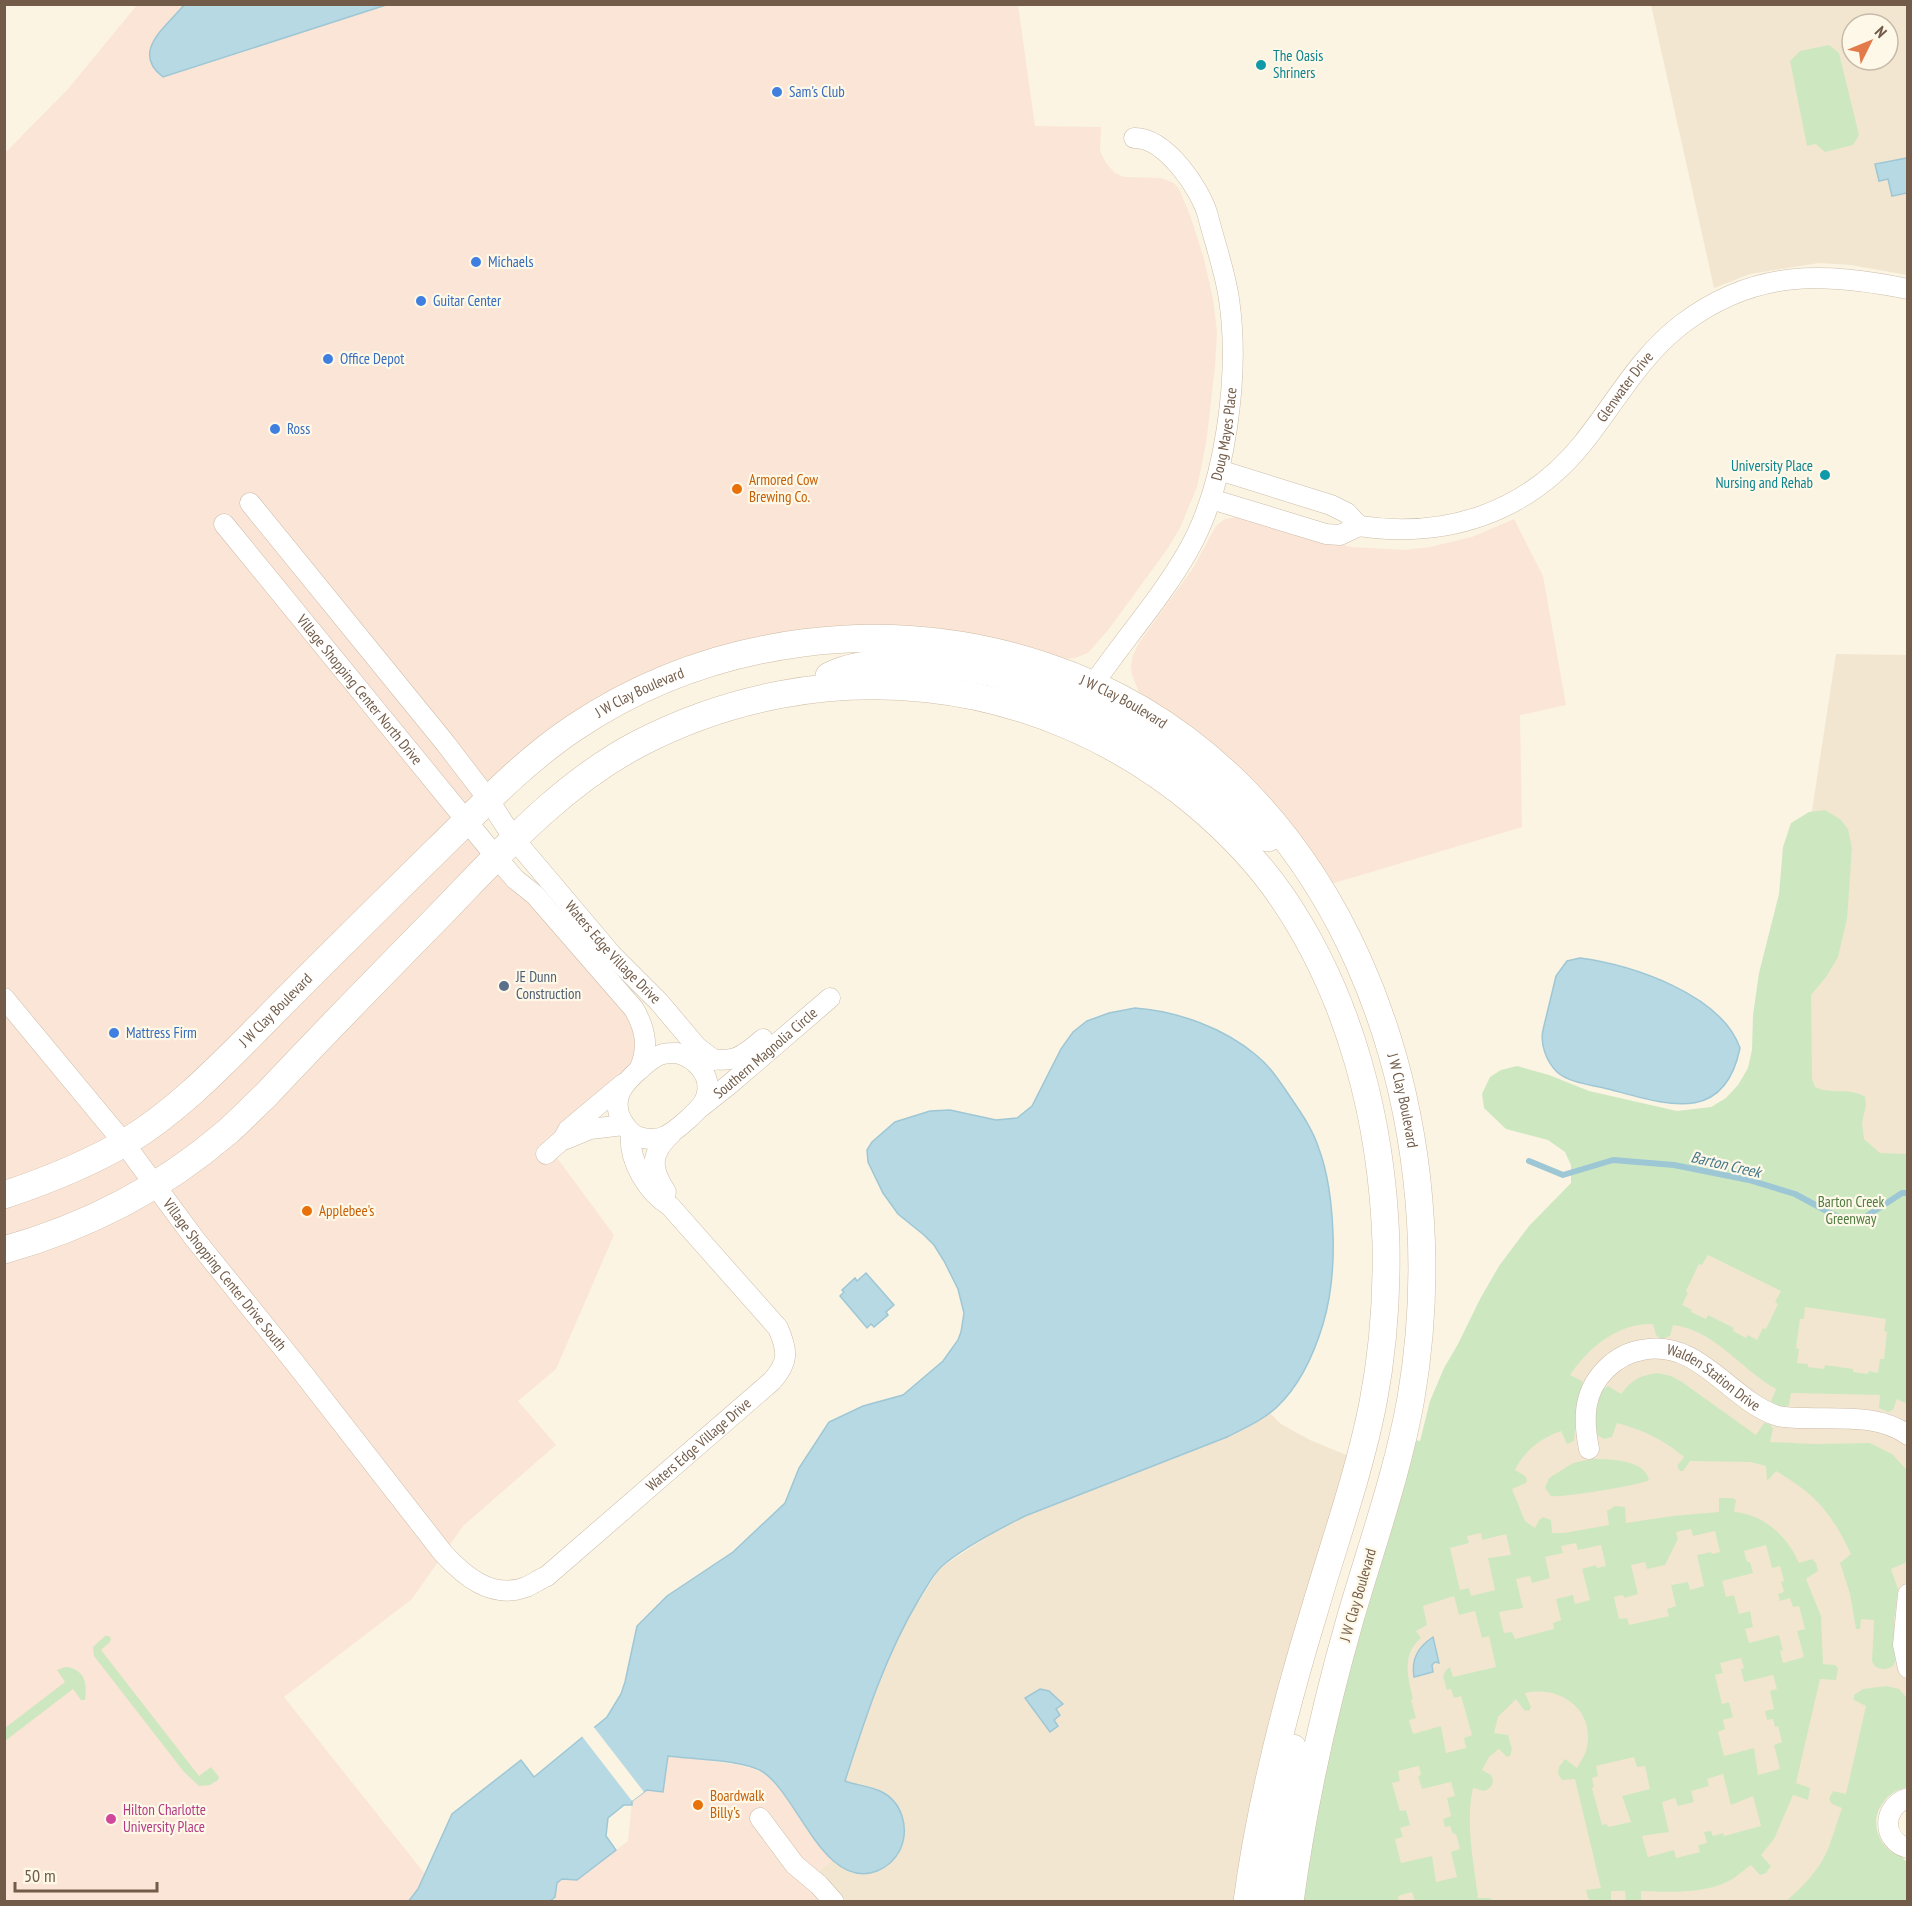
<svg xmlns="http://www.w3.org/2000/svg" width="1912" height="1906" viewBox="0 0 1912 1906" font-family="'PT Sans Narrow',sans-serif">
<style>
.residential{fill:#f3e6d0;fill-rule:evenodd}
.commercial{fill:#fbe5d6}
.green{fill:#cde8c1;fill-rule:evenodd}
.water{fill:#b7d9e4;stroke:#9ec7d5;stroke-width:1.5}
.pier{fill:#fbf4e2}
.lines{fill:none;stroke-linecap:round;stroke-linejoin:round}
.stream{stroke:#9ec7d5;stroke-width:6}
.street-casing{stroke:#ccbca9;stroke-width:21}
.secondary-casing{stroke:#cfbda7;stroke-width:28}
.street{stroke:#fff;stroke-width:20}
.secondary{stroke:#fff;stroke-width:27}
.culture-dot{fill:#0f9aa8;stroke:#fef8e8;stroke-width:2}
.shop-dot{fill:#3f7fe0;stroke:#fef8e8;stroke-width:2}
.food-dot{fill:#e8710a;stroke:#fef8e8;stroke-width:2}
.service-dot{fill:#5c6f8a;stroke:#fef8e8;stroke-width:2}
.hotel-dot{fill:#d1479c;stroke:#fef8e8;stroke-width:2}
.labels{text-anchor:middle;stroke-width:4.5;stroke-linejoin:round;paint-order:stroke}
.culture-label{font-size:15px;fill:#0d838f;stroke:#fef8e8;text-anchor:start}
.shop-label{font-size:15px;fill:#366cbe;stroke:#fef8e8;text-anchor:start}
.street-label{font-size:15px;fill:#725c49;stroke:#fef8e8}
.food-label{font-size:15px;fill:#c56008;stroke:#fef8e8;text-anchor:start}
.service-label{font-size:15px;fill:#4e5e75;stroke:#fef8e8;text-anchor:start}
.park-label{font-size:15px;fill:#507d44;stroke:#fef8e8}
.hotel-label{font-size:15px;fill:#b23c85;stroke:#fef8e8;text-anchor:start}
.water-label{font-size:16px;font-style:italic;fill:#47798b;stroke:#fef8e8}
</style>
<rect width="100%" height="100%" fill="#fbf4e2"/>
<!-- residential -->
<g class="residential">
<path d="M1651,5H1907V275L1851,265L1819,263L1750,274L1714,288ZM1852,24H1888V60H1852Z"/>
<path d="M1836,654L1907,655V1170L1763,1129Z"/>
<path d="M1671,1239L1907,1269V1787L1894,1792L1888,1796L1879,1810L1876,1819V1829L1882,1842L1891,1852L1902,1857L1907,1865L1906,1901L1301,1902L1330,1736L1560,1375Z"/>
<path d="M1270,1413L1281,1424L1310,1440L1349,1456L1237,1901H845L818,1872L832,1860L847,1870L859,1874L876,1871L886,1867L893,1860L903,1842L904,1827L901,1814L878,1790L845,1781L874,1695L896,1641L910,1615L940,1568L993,1533L1025,1516L1227,1437L1251,1425Z"/>
</g>
<!-- commercial -->
<g class="commercial">
<path d="M137,5H1018L1035,126L1101,127L1100,151L1106,163L1115,173L1124,177L1161,178L1174,183L1179,189L1190,215L1204,259L1213,299L1217,332L1215,367L1206,444L1197,487L1180,528L1168,548L1109,629L1088,653L1075,658L1065,659L994,641L698,658L454,820L531,903L633,1023L637,1047L631,1068L546,1143L614,1235L556,1369L518,1401L556,1445L463,1526L412,1599L284,1697L425,1874L418,1889L408,1901H5L4,154L68,89Z"/>
<path d="M1237,517L1351,547L1405,550L1430,547L1472,537L1514,519L1543,576L1566,705L1520,715L1522,827L1331,884L1297,833L1261,791L1220,753L1139,692L1132,675L1131,666L1133,655L1139,643L1193,568L1216,526L1225,519Z"/>
<path d="M668,1755L739,1765L757,1770L770,1778L783,1793L816,1842L832,1860L818,1872L845,1901L550,1902L555,1897L557,1883L562,1879L577,1880L628,1841L632,1801L647,1790Z"/>
</g>
<!-- green -->
<g class="green">
<path d="M1829,45L1839,53L1859,135L1853,145L1825,152L1816,144L1807,146L1790,61L1800,51Z"/>
<path d="M1825,810L1840,819L1848,829L1852,848L1847,919L1838,957L1826,977L1811,995L1812,1079L1815,1087C1831,1095 1850,1087 1865,1097L1866,1105L1862,1123L1864,1139L1880,1153L1907,1154V1404L1897,1399L1893,1410L1888,1412L1879,1408L1880,1395L1791,1393L1789,1405L1784,1407L1774,1404L1771,1401L1776,1389C1739,1368 1716,1331 1673,1325L1670,1336L1661,1339L1656,1335L1653,1324C1618,1323 1589,1347 1570,1375L1582,1381L1583,1385L1577,1405L1574,1441L1567,1444L1561,1431C1541,1438 1524,1451 1515,1470L1525,1476L1527,1480L1526,1483L1512,1489L1525,1521L1535,1528L1539,1520L1543,1517L1551,1520L1552,1533H1564L1609,1525L1607,1511L1615,1506L1625,1507L1626,1523L1672,1516L1719,1512V1498H1732L1736,1500L1734,1512C1764,1514 1788,1537 1799,1563L1812,1559L1816,1563L1818,1571L1806,1579L1821,1616L1823,1664L1835,1665L1838,1668L1836,1680L1820,1679L1796,1783L1810,1788L1808,1800L1793,1795L1774,1839L1761,1855L1771,1866L1766,1873L1760,1875L1751,1865C1743,1870 1736,1878 1727,1882C1701,1894 1669,1892 1641,1891V1902L1626,1901L1625,1891H1611V1901H1591L1588,1898L1586,1890L1601,1888L1575,1779L1562,1780L1558,1774L1559,1767L1565,1759L1577,1768C1580,1762 1584,1757 1586,1751C1597,1712 1562,1685 1525,1693L1531,1707L1529,1711L1524,1710L1516,1699L1498,1717L1494,1733L1508,1735L1512,1749L1510,1756L1507,1757L1499,1749L1489,1757L1482,1770L1491,1775C1495,1782 1492,1788 1484,1791L1473,1788C1465,1823 1474,1863 1478,1898H1490L1494,1901H1415L1412,1892L1398,1896L1399,1901L1301,1902L1330,1736L1415,1440L1420,1441L1430,1401L1444,1368L1458,1344L1480,1299L1499,1266L1529,1226L1571,1183V1165L1565,1152L1548,1140L1506,1129L1484,1108L1482,1094L1490,1077L1501,1070L1517,1066L1549,1075L1589,1091L1677,1111L1711,1107L1726,1098L1738,1085L1748,1068L1752,1050L1753,1015L1759,973L1779,894L1783,847L1791,823L1809,812ZM1708,1255L1781,1291L1775,1302L1778,1304L1766,1329L1763,1328L1757,1340L1748,1335L1746,1338L1733,1331L1734,1328L1708,1315L1706,1319L1691,1312L1692,1310L1682,1305L1688,1293L1686,1291L1699,1264L1702,1265ZM1805,1307L1886,1319L1884,1331L1887,1332L1884,1359H1880L1878,1373L1869,1371L1868,1374L1853,1372V1369L1825,1365L1824,1369L1808,1367V1364L1797,1363L1799,1349L1796,1348L1800,1319H1804ZM1691,1529L1693,1536L1715,1531L1720,1552L1712,1554L1711,1552L1697,1555L1704,1586L1690,1590L1688,1582L1671,1585L1676,1606L1667,1609L1669,1616L1629,1625L1627,1618L1619,1619L1614,1597L1623,1595L1624,1598L1638,1594L1631,1565L1645,1562L1647,1569L1665,1565L1678,1539L1676,1532ZM1481,1533L1482,1540L1506,1534L1511,1555L1488,1558L1495,1590L1471,1596L1469,1588L1460,1590L1450,1548L1469,1543L1467,1536ZM1576,1543L1578,1550L1601,1545L1606,1566L1597,1568L1596,1565L1582,1569L1590,1600L1575,1604L1573,1595L1556,1599L1561,1620L1553,1623L1554,1629L1515,1639L1512,1632L1504,1633L1499,1612L1523,1608L1516,1579L1530,1576L1532,1583L1550,1578L1545,1557L1563,1553L1561,1546ZM1766,1545L1772,1568L1780,1566L1784,1581L1781,1582L1784,1592L1778,1594L1780,1601L1790,1598L1793,1607L1799,1606L1805,1629L1797,1631L1804,1657L1783,1663L1780,1651L1783,1650L1779,1635L1749,1643L1745,1629L1753,1627L1750,1611L1739,1614L1734,1595L1726,1597L1722,1581L1753,1573L1750,1562H1747L1744,1551ZM1454,1596L1459,1615L1475,1611L1482,1638L1489,1636L1496,1667L1453,1677L1450,1667L1446,1670L1443,1676L1447,1690L1451,1689L1454,1698L1461,1696L1472,1735L1464,1738L1466,1748L1446,1753L1441,1726L1413,1734L1409,1720L1416,1718L1411,1700L1413,1699C1408,1677 1401,1655 1421,1638L1416,1631L1427,1625L1423,1606ZM1741,1658L1744,1668L1741,1669L1744,1682L1773,1675L1777,1689L1770,1691L1774,1709L1765,1711L1767,1720L1773,1719L1775,1727L1778,1726L1782,1742L1774,1745L1780,1769L1758,1775L1754,1748L1724,1756L1718,1732L1725,1729L1723,1720L1733,1717L1729,1702L1722,1704L1715,1675L1723,1673L1720,1663ZM1634,1757L1637,1767L1645,1766L1650,1789L1622,1796L1631,1822L1608,1827L1607,1824L1602,1825L1592,1788L1594,1787L1592,1778L1598,1776L1596,1766ZM1419,1766L1421,1775L1418,1776L1422,1789L1451,1782L1455,1796L1447,1798L1451,1816L1443,1819L1445,1827L1450,1826L1453,1834H1456L1460,1849L1451,1852L1457,1877L1436,1882L1432,1856L1401,1863L1395,1839L1403,1837L1400,1828L1410,1825L1406,1810L1400,1811L1392,1783L1400,1781L1398,1771ZM1723,1774L1731,1805L1753,1796L1761,1826L1724,1836L1723,1833L1713,1836L1711,1831L1704,1832L1707,1843L1698,1845L1700,1852L1676,1858L1674,1850L1648,1857L1642,1836L1669,1832L1662,1802L1675,1798L1678,1806L1694,1802L1691,1791L1709,1786L1707,1779Z"/>
<path d="M1657,1373L1671,1376L1682,1382L1756,1435L1764,1423L1770,1424L1773,1429L1770,1442L1815,1444L1870,1443L1892,1454L1908,1471L1907,1562L1891,1569L1898,1589L1894,1621L1895,1662L1893,1666C1885,1671 1875,1670 1872,1661L1874,1620L1861,1619L1860,1629H1856L1850,1594L1840,1563L1851,1554C1831,1512 1816,1495 1776,1471L1767,1481L1766,1466L1750,1462L1690,1461L1683,1471H1680L1677,1466L1684,1457C1664,1440 1643,1430 1617,1423L1612,1437L1604,1439L1597,1435C1591,1421 1596,1402 1602,1390L1608,1386L1621,1394C1631,1380 1641,1375 1657,1373Z"/>
<path d="M1592,1459C1609,1459 1644,1459 1649,1480C1642,1485 1561,1498 1551,1496L1545,1488L1549,1478L1573,1463Z"/>
<path d="M105,1636H109L111,1639L110,1642L101,1650L199,1776L211,1767L219,1777L218,1780L210,1785L199,1786L184,1772L94,1656L93,1647Z"/>
<path d="M65,1667C84,1668 88,1683 85,1700H81L73,1689L5,1741V1728L65,1682L57,1670Z"/>
<path d="M1886,1686L1899,1689L1907,1698V1787C1895,1790 1885,1797 1879,1809C1873,1823 1877,1841 1890,1851C1896,1855 1905,1856 1907,1864C1910,1876 1906,1890 1906,1901H1786C1802,1888 1820,1869 1828,1849C1833,1836 1837,1822 1842,1808L1832,1804L1829,1799L1833,1791L1846,1794L1866,1706L1854,1700V1695L1863,1689Z"/>
</g>
<!-- water -->
<g class="water">
<path d="M184,5V4L386,5L163,77C130,52 166,27 184,5Z"/>
<path d="M1907,158V193L1892,196L1888,179L1879,181L1875,164Z"/>
<path d="M1580,958C1632,965 1721,994 1740,1048C1724,1126 1666,1104 1608,1089C1593,1085 1569,1083 1557,1072C1546,1061 1540,1044 1543,1030L1556,976L1567,961Z"/>
<path d="M1135,1008C1177,1011 1224,1028 1256,1055C1271,1067 1280,1082 1291,1098C1302,1114 1313,1130 1319,1149C1329,1176 1332,1206 1333,1234C1334,1265 1332,1294 1323,1324C1314,1354 1300,1385 1277,1407C1263,1420 1245,1428 1227,1437L1025,1516C999,1529 964,1547 942,1566C933,1574 926,1588 919,1599C885,1656 865,1719 845,1781C856,1785 869,1786 880,1791C902,1801 910,1828 900,1850C895,1860 887,1867 877,1871C824,1891 798,1795 763,1772C744,1760 692,1759 668,1756L663,1792L647,1790L632,1801V1805H624L608,1818L606,1836L616,1850L577,1880L562,1879L557,1883L555,1897L550,1901L408,1902L418,1889L452,1814L521,1760L534,1777L607,1717L621,1694L625,1682L637,1626L667,1596L733,1552L785,1503L799,1468L829,1422L863,1406L903,1395L943,1361L958,1340L961,1332L964,1313L958,1289L944,1261L934,1245L924,1235L898,1214L883,1193L868,1162L867,1150L872,1142L895,1122L930,1111L950,1110L996,1120L1017,1118L1032,1106L1061,1049L1073,1032L1087,1021L1109,1013Z"/>
<path d="M866,1273L894,1305L886,1312L888,1315L874,1327L871,1324L867,1328L840,1296L844,1292L842,1290L855,1278L857,1281Z"/>
<path d="M1433,1637L1439,1663L1435,1662L1432,1665L1433,1672L1414,1677C1411,1659 1418,1647 1433,1637Z"/>
<path d="M1040,1689L1049,1691L1063,1704L1056,1709L1060,1715L1054,1720L1058,1726L1050,1732L1025,1698Z"/>
</g>
<!-- pier -->
<path class="pier" d="M593,1726L644,1792L632,1801L581,1735Z"/>
<g class="lines">
<!-- stream -->
<path class="stream" d="M1529,1161L1563,1175L1613,1160L1674,1165L1749,1180L1795,1194L1834,1215L1856,1223L1902,1193H1908"/>
<!-- street casing -->
<g class="street-casing">
<g id="street">
<path d="M1211,499L1326,534L1340,535L1359,526L1347,513L1331,505L1219,470"/>
<path id="s1" d="M250,503L446,744L488,799L514,839L536,865L612,955L659,1002L697,1047L714,1060"/>
<path id="s2" d="M224,524L496,857L515,879L535,895L634,1009C646,1030 649,1048 639,1070"/>
<path id="s3" d="M1359,526C1446,539 1527,513 1583,443C1615,403 1640,356 1682,324C1755,269 1823,272 1908,289"/>
<path id="s4" d="M1086,695C1118,646 1159,602 1188,551C1226,485 1240,374 1229,299C1225,271 1215,244 1208,216C1201,189 1165,137 1134,138"/>
<path id="s5" d="M4,998L124,1143L194,1238L295,1363L443,1553C464,1576 492,1600 526,1587C533,1584 540,1579 547,1576L772,1381C789,1362 788,1351 778,1328L670,1206C647,1192 628,1160 631,1133"/>
<path d="M677,1053C696,1058 713,1076 706,1097C703,1108 674,1133 663,1137C654,1141 645,1139 636,1136C629,1132 625,1126 621,1119C611,1097 624,1083 640,1069C647,1063 654,1056 663,1054C668,1053 673,1053 677,1053Z"/>
<path d="M703,1058C733,1063 740,1059 763,1039"/>
<path id="s6" d="M701,1107L730,1084L830,998"/>
<path d="M566,1139L590,1129L624,1125"/>
<path d="M546,1154L563,1139L568,1130L623,1084"/>
<path d="M666,1192C650,1168 650,1153 672,1133"/>
<path id="s7" d="M1589,1449C1583,1419 1583,1392 1606,1369C1616,1359 1629,1352 1642,1350C1699,1338 1730,1401 1778,1416C1787,1418 1796,1418 1805,1418C1839,1419 1879,1414 1908,1435"/>
<path d="M1908,1594L1903,1645L1908,1668"/>
<path d="M1908,1798C1882,1806 1881,1841 1908,1848"/>
<path d="M760,1818L795,1865L819,1885L834,1902"/>
</g>
</g>
<!-- secondary casing -->
<g class="secondary-casing">
<g id="secondary">
<path d="M829,676C878,652 965,664 1015,679C1031,684 1047,695 1064,696C1074,696 1084,689 1093,684"/>
<path d="M1066,724C1080,711 1092,710 1109,718L1190,771L1268,838"/>
<path id="s8" d="M4,1195C46,1181 88,1164 126,1142C179,1110 223,1063 266,1020C322,963 379,907 436,851C480,808 523,762 574,728C711,636 889,614 1045,666C1344,765 1460,1111 1411,1398C1398,1472 1372,1544 1351,1616C1324,1710 1303,1805 1290,1902"/>
<path d="M4,1250C86,1227 162,1188 226,1133C240,1121 253,1107 266,1095C323,1034 382,974 441,914C502,851 561,784 640,743C823,649 1039,672 1197,805C1229,832 1258,862 1282,897C1351,998 1382,1122 1386,1243C1387,1296 1383,1351 1373,1403C1359,1474 1334,1543 1314,1612C1285,1707 1260,1803 1247,1902"/>
<path d="M1269,1902L1293,1748"/>
</g>
</g>
<!-- street -->
<use href="#street" class="street"/>
<!-- secondary -->
<use href="#secondary" class="secondary"/>
</g>
<!-- markers -->
<g class="culture-dot">
<circle cx="1261" cy="65" r="6"/>
<circle cx="1825" cy="475" r="6"/>
</g>
<g class="shop-dot">
<circle cx="777" cy="92" r="6"/>
<circle cx="476" cy="262" r="6"/>
<circle cx="421" cy="301" r="6"/>
<circle cx="328" cy="359" r="6"/>
<circle cx="275" cy="429" r="6"/>
<circle cx="114" cy="1033" r="6"/>
</g>
<g class="food-dot">
<circle cx="737" cy="489" r="6"/>
<circle cx="307" cy="1211" r="6"/>
<circle cx="698" cy="1805" r="6"/>
</g>
<circle class="service-dot" cx="504" cy="986" r="6"/>
<circle class="hotel-dot" cx="111" cy="1819" r="6"/>
<g class="labels">
<!-- culture labels -->
<g class="culture-label">
<text x="1273" y="61">The Oasis<tspan x="1273" dy="17">Shriners</tspan></text>
<text x="1813" y="471" text-anchor="end">University Place<tspan x="1813" dy="17">Nursing and Rehab</tspan></text>
</g>
<!-- shop labels -->
<g class="shop-label">
<text x="789" y="97">Sam's Club</text>
<text x="488" y="267">Michaels</text>
<text x="433" y="306">Guitar Center</text>
<text x="340" y="364">Office Depot</text>
<text x="287" y="434">Ross</text>
<text x="126" y="1038">Mattress Firm</text>
</g>
<!-- street labels -->
<g class="street-label">
<text dy="5" stroke="none"><textPath href="#s3" startOffset="321">Glenwater Drive</textPath></text>
<text dy="5" stroke="none"><textPath href="#s4" startOffset="300">Doug Mayes Place</textPath></text>
<text dy="5" stroke="none"><textPath href="#s2" startOffset="214">Village Shopping Center North Drive</textPath></text>
<text dy="5" stroke="none"><textPath href="#s8" startOffset="819">J W Clay Boulevard</textPath></text>
<text dy="5" stroke="none"><textPath href="#s8" startOffset="1322">J W Clay Boulevard</textPath></text>
<text dy="5" stroke="none"><textPath href="#s1" startOffset="578">Waters Edge Village Drive</textPath></text>
<text dy="5" stroke="none"><textPath href="#s8" startOffset="333">J W Clay Boulevard</textPath></text>
<text dy="5" stroke="none"><textPath href="#s6" startOffset="84">Southern Magnolia Circle</textPath></text>
<text dy="5" stroke="none"><textPath href="#s8" startOffset="1826">J W Clay Boulevard</textPath></text>
<text dy="5" stroke="none"><textPath href="#s5" startOffset="354">Village Shopping Center Drive South</textPath></text>
<text dy="5" stroke="none"><textPath href="#s7" startOffset="207">Walden Station Drive</textPath></text>
<text dy="5" stroke="none"><textPath href="#s5" startOffset="1028">Waters Edge Village Drive</textPath></text>
<text transform="translate(1358 1595) rotate(-74)" y="5">J W Clay Boulevard</text>
</g>
<!-- food labels -->
<g class="food-label">
<text x="749" y="485">Armored Cow<tspan x="749" dy="17">Brewing Co.</tspan></text>
<text x="319" y="1216">Applebee's</text>
<text x="710" y="1801">Boardwalk<tspan x="710" dy="17">Billy's</tspan></text>
</g>
<!-- service labels -->
<g class="service-label">
<text x="516" y="982">JE Dunn<tspan x="516" dy="17">Construction</tspan></text>
</g>
<!-- park labels -->
<g class="park-label">
<text x="1851" y="1207">Barton Creek<tspan x="1851" dy="17">Greenway</tspan></text>
</g>
<!-- hotel labels -->
<g class="hotel-label">
<text x="123" y="1815">Hilton Charlotte<tspan x="123" dy="17">University Place</tspan></text>
</g>
<!-- water labels -->
<g class="water-label">
<text transform="translate(1726 1164) rotate(13)" y="6">Barton Creek</text>
</g>
</g>
<!-- border -->
<rect width="1912" height="1906" fill="none" stroke="#725c49" stroke-width="12"/>
<!-- north arrow -->
<g transform="translate(1870 42) rotate(47)"><circle r="28" fill="#fef8e8" stroke="#c6baa8" stroke-width="1.5"/>
<path d="M0-4.5L10 22L0 15L-10 22Z" fill="#e27a4a"/>
<text y="-9" font-size="16" font-weight="bold" text-anchor="middle" fill="#725c49">N</text>
</g>
<!-- scale -->
<path d="M15 1882v9h142v-9" fill="none" stroke="#725c49" stroke-width="3"/>
<text x="24" y="1882" font-size="18" fill="#725c49" stroke="#fef8e8" stroke-width="4.5" paint-order="stroke">50 m</text>
</svg>
